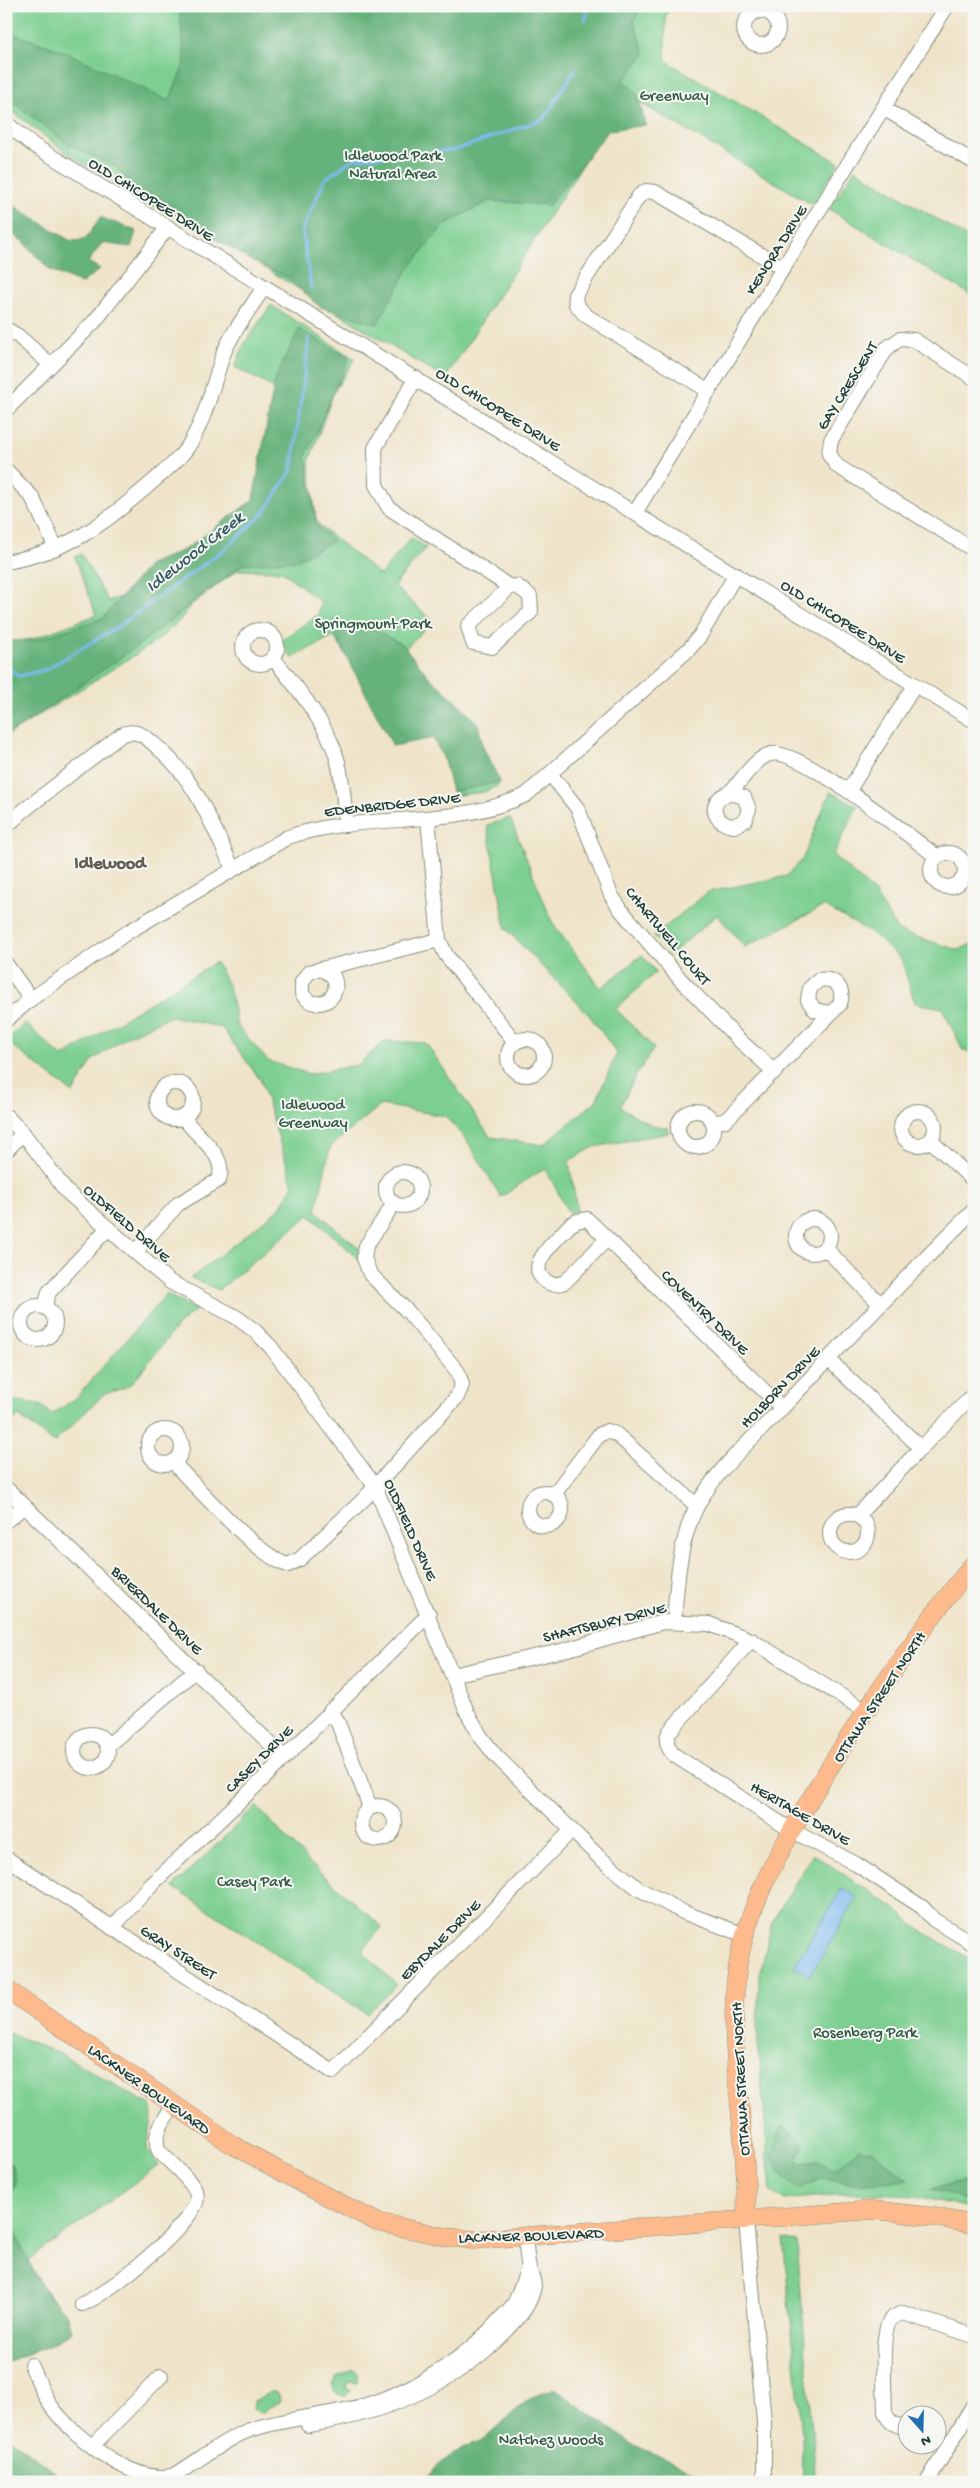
<svg xmlns="http://www.w3.org/2000/svg" width="980" height="2488" viewBox="0 0 980 2488" font-family="'Gochi Hand',sans-serif">
<style>
.green{fill:#7dcf91;stroke:#4e8662}
.forest{fill:#66b27b;stroke:#427858}
.water{fill:#7ebaf0;stroke:#4e7c92}
.lines{fill:none;stroke-linecap:round;stroke-linejoin:round}
.stream{stroke:#7ebaf0;stroke-width:3}
.minor-casing{stroke:#87907e;stroke-width:16}
.major-casing{stroke:#87907e;stroke-width:19}
.minor{stroke:#fff;stroke-width:14}
.major{stroke:#fcba8d;stroke-width:18}
.labels{text-anchor:middle;stroke-width:4;stroke-linejoin:round;paint-order:stroke}
.park-label{font-size:16px;fill:#325a47;stroke:#f6f6f2}
.street-label{font-size:16px;fill:#1f3d34;stroke:#f6f6f2}
.water-label{font-size:18px;font-style:italic;fill:#375c63;stroke:#f6f6f2}
.neighbourhood-label{font-size:18px;font-weight:bold;fill:#615e52;stroke:#f6f6f2}
</style>
<rect width="100%" height="100%" fill="#f6f6f2"/>
<filter id="ink" filterUnits="userSpaceOnUse"><feTurbulence type="fractalNoise" baseFrequency=".02" numOctaves="2"/><feDisplacementMap in="SourceGraphic" scale="10" xChannelSelector="R" yChannelSelector="G"/><feConvolveMatrix kernelMatrix="1 2 1 2 8 2 1 2 1" color-interpolation-filters="sRGB"/></filter>
<filter id="wash" filterUnits="userSpaceOnUse"><feTurbulence type="fractalNoise" baseFrequency=".0096" numOctaves="4" result="noise"/><feDisplacementMap in="SourceGraphic" scale="20" xChannelSelector="R" yChannelSelector="G"/><feGaussianBlur stdDeviation="1.12" result="paint"/><feColorMatrix in="noise" values="0 0 0 0 0 0 0 0 0 0 0 0 0 0 0 0 0 1.4 0 .05"/><feComposite in="paint" operator="in"/></filter>
<g filter="url(#wash)">
<rect width="100%" height="100%" fill="#efe4c9"/>
<!-- green -->
<g class="green">
<path d="M6,6H672L666,15L665,60L839,163L813,205L627,95L445,379L182,217L163,211L74,158L15,114L6,107Z"/>
<path d="M855,169L974,242V297L829,209Z"/>
<path d="M271,305L355,359L334,391L309,462L316,518L319,525L380,575L411,538L426,547L394,586L433,621L405,649L474,732L499,785L484,792L457,795L438,728L386,711L333,636L292,658L281,640L318,615L321,602L282,571L238,570L192,604L180,620L154,643L6,736V643L32,639L96,615L75,557L81,554L108,601L132,593L255,503L277,390L235,367L244,344Z"/>
<path d="M830,792L858,806L833,855L874,892L898,931L958,950L974,943V1055L963,1050L942,1008L915,1003L901,959L873,934L824,906L745,947L717,915L670,955L654,936L708,892L787,876L803,858Z"/>
<path d="M510,818L553,924L601,988L642,955L656,972L616,1009L654,1048L635,1077L620,1107L651,1125L668,1128V1133L594,1147L569,1161L577,1210L569,1214L545,1168L501,1197L468,1142L445,1116L381,1105L330,1147L316,1211L361,1250L359,1259L309,1215L219,1290L191,1278L279,1209L293,1185L261,1081L222,1028L171,1016L128,1036L93,1060L73,1093L6,1041L25,1023L62,1057L216,962L229,987L237,1026L268,1061L309,1074L357,1065L385,1041L426,1043L490,1137L543,1145L596,1101L617,1053L589,1015L506,929L487,825Z"/>
<path d="M166,1294L196,1310L177,1326L133,1382L124,1388L104,1394L54,1443L19,1416L6,1429L7,1399L38,1404L53,1414L77,1397Z"/>
<path d="M256,1806L311,1864L382,1927L362,1951L397,1985L367,2014L173,1887Z"/>
<path d="M813,1854L893,1907L920,1930L974,1961V2209L916,2196L856,2193L783,2200L771,2192L757,2031L759,1979L772,1922Z"/>
<path d="M6,2032L61,2054L150,2105C155,2118 148,2135 147,2150L159,2165L28,2260L43,2288L68,2316L72,2332L48,2346L6,2362V2235L26,2258L16,2234L8,2223L10,2198L16,2182L13,2166L6,2161Z"/>
<path d="M783,2238L797,2242L815,2471L813,2482H803L802,2435Z"/>
<path d="M353,2369L358,2373L357,2383L348,2382L346,2388L351,2391L344,2396L335,2393L332,2384L337,2377Z"/>
<path d="M272,2391L279,2394L280,2402L268,2408L264,2413L256,2412L253,2408L254,2401Z"/>
</g>
<!-- forest -->
<g class="forest">
<path d="M179,6H641L634,21L645,54L623,81L636,92L646,125L609,130L549,205L489,201L444,225L409,268L377,324L320,307L287,277L252,261L137,191L116,167L68,144L6,97V31L68,53L169,101L185,62Z"/>
<path d="M6,201L69,240C87,244 91,231 100,217L136,231L131,247L102,243L88,262L100,269L81,284L50,270L22,241L6,230Z"/>
<path d="M299,329L349,358L306,456L316,524L333,541L297,560L243,564L136,647L6,736V641L36,640L103,618L150,564L184,550L253,500L275,380Z"/>
<path d="M331,627L372,628L403,645L430,678L457,702L478,724L483,747L500,782L452,792L443,757L433,738L393,746Z"/>
<path d="M782,2126L805,2145L797,2158L801,2163L817,2161L833,2169L847,2160L859,2148L871,2150L909,2180L854,2184L823,2178L801,2188C785,2183 779,2171 772,2157Z"/>
<path d="M6,2161L12,2166L16,2182L10,2198L8,2223C23,2243 28,2268 43,2288C56,2307 66,2306 72,2332L48,2346L6,2362Z"/>
<path d="M974,2178V2203L931,2189Z"/>
<path d="M554,2388L632,2444L718,2482H419L456,2451L482,2440L528,2400Z"/>
<path d="M6,2435L68,2482H6Z"/>
</g>
<!-- water -->
<path class="water" d="M842,1888L857,1897L810,1976L794,1967Z"/>
<g class="lines">
<!-- stream -->
<g class="stream">
<path d="M585,20L589,6"/>
<path d="M311,288L302,230L325,179L353,159L455,150L544,119L575,70"/>
<path d="M6,667L19,676L45,670L119,626L226,548L264,513L292,470L309,338"/>
</g>
</g>
</g>
<g filter="url(#ink)">
<g class="lines">
<!-- minor casing -->
<g class="minor-casing">
<g id="minor">
<circle cx="761" cy="28" r="17"/>
<path d="M883,108L974,162"/>
<path d="M6,123L33,145L974,721"/>
<path d="M6,329L18,336L50,364"/>
<path d="M416,378L375,448L376,485L389,508L510,587L517,586L530,596L531,612L492,647L473,643L468,626L510,587"/>
<path d="M974,378L914,340L900,339L887,348L831,440L829,454L837,466L974,550"/>
<path d="M709,391L585,315L576,304L575,295L639,196L646,191L655,192L783,268"/>
<path d="M6,410L95,321L168,227"/>
<path d="M6,470L32,497L56,548"/>
<path d="M635,513L783,268L947,6"/>
<path d="M6,562C69,551 103,525 150,484C165,471 182,458 192,440C207,413 213,384 223,355C231,333 251,308 264,287"/>
<circle cx="260" cy="647" r="17"/>
<path d="M273,658C295,685 326,723 336,755C343,778 344,802 346,825"/>
<path d="M551,775L578,809L611,895L621,910L681,980L738,1039L775,1072"/>
<path d="M849,790L915,685"/>
<path d="M730,793L744,797L749,809L745,820L734,826C720,825 707,811 720,798C724,794 729,794 732,790C743,779 756,757 771,754C798,747 911,837 937,857"/>
<path d="M428,818L439,940L446,955L515,1042"/>
<path d="M6,827L23,811L121,735C135,728 145,736 155,745C196,779 211,823 233,869"/>
<circle cx="948" cy="870" r="17"/>
<path d="M6,964L31,999"/>
<path d="M322,969L333,976C344,998 316,1014 302,994V982L309,972L439,940"/>
<path d="M6,1020L31,999L128,932L288,837C365,811 451,830 526,795L689,649L700,636L736,574"/>
<circle cx="526" cy="1057" r="18"/>
<circle cx="175" cy="1101" r="18"/>
<circle cx="918" cy="1128" r="17"/>
<circle cx="696" cy="1129" r="18"/>
<path d="M6,1116L23,1133L66,1191L135,1252L170,1282L236,1317L255,1331L270,1346L375,1486L467,1712L481,1737L496,1756L600,1858L639,1889L685,1913L745,1935"/>
<path d="M713,1123L726,1120L840,1004C845,988 835,977 819,980L810,988L808,1000L815,1010L830,1013"/>
<path d="M930,1140L974,1181"/>
<path d="M6,1151L23,1133"/>
<circle cx="403" cy="1189" r="17"/>
<circle cx="813" cy="1236" r="17"/>
<path d="M606,1240L565,1282C557,1285 550,1286 543,1279C526,1263 559,1238 570,1225L577,1221L587,1219L782,1408"/>
<path d="M825,1248L880,1304"/>
<path d="M135,1252L178,1204L219,1180C228,1154 196,1137 183,1117"/>
<circle cx="38" cy="1323" r="17"/>
<path d="M45,1306L49,1292L108,1228"/>
<path d="M828,1359L921,1448L974,1394"/>
<circle cx="165" cy="1447" r="17"/>
<path d="M175,1462L179,1469C203,1493 259,1557 288,1565L300,1559L363,1500L457,1397L462,1385L458,1372L409,1313L370,1274L364,1258L366,1246L394,1203"/>
<path d="M6,1488L284,1757"/>
<circle cx="545" cy="1509" r="17"/>
<path d="M554,1494L599,1435L607,1431L616,1434L697,1506"/>
<circle cx="849" cy="1533" r="19"/>
<path d="M857,1516L921,1448"/>
<path d="M6,1521L24,1506"/>
<path d="M674,1621C677,1583 679,1541 697,1506C717,1468 754,1438 784,1406C846,1340 909,1274 974,1210"/>
<path d="M751,1640L669,1732C665,1741 667,1747 674,1755L791,1830L856,1864L922,1907L934,1920L974,1944"/>
<path d="M452,1675L561,1651L663,1622L709,1624L751,1640L864,1710"/>
<path d="M331,1710L338,1723L370,1807"/>
<circle cx="91" cy="1751" r="17"/>
<path d="M107,1746L196,1670"/>
<circle cx="378" cy="1823" r="17"/>
<path d="M6,1858L333,2072L571,1831"/>
<path d="M112,1928L149,1887L263,1779L429,1614"/>
<path d="M746,2220L764,2422V2482"/>
<path d="M82,2304C106,2296 198,2221 197,2197C197,2184 168,2161 159,2151C151,2135 165,2118 174,2105"/>
<path d="M31,2365C38,2379 44,2398 54,2410C77,2439 136,2487 175,2475C198,2461 225,2439 250,2430C290,2416 336,2416 375,2402C422,2385 467,2357 500,2319C505,2314 511,2309 515,2302C520,2291 524,2279 528,2267"/>
<path d="M308,2425C381,2414 451,2387 504,2333C517,2320 531,2305 534,2286C534,2280 530,2274 529,2268C527,2258 526,2247 525,2237"/>
<path d="M908,2428C896,2425 889,2424 885,2412C885,2393 879,2329 892,2318C895,2316 900,2314 903,2313L974,2336"/>
<path d="M93,2445L161,2376"/>
<path d="M927,2482L974,2404"/>
</g>
</g>
<!-- major casing -->
<g class="major-casing">
<g id="major">
<path d="M6,1989L231,2144L305,2185L377,2222L446,2237L474,2240L874,2210L935,2217L974,2225"/>
<path d="M746,2220C749,2139 728,2059 736,1979C744,1907 784,1843 820,1783C868,1705 916,1634 974,1563"/>
</g>
</g>
<!-- minor -->
<use href="#minor" class="minor"/>
<!-- major -->
<use href="#major" class="major"/>
</g>
</g>
<g class="labels">
<!-- park labels -->
<g class="park-label">
<text x="674" y="100">Greenway</text>
<text x="393" y="160">Idlewood Park<tspan x="393" dy="18">Natural Area</tspan></text>
<text x="373" y="628">Springmount Park</text>
<text x="313" y="1109">Idlewood<tspan x="313" dy="18">Greenway</tspan></text>
<text x="254" y="1886">Casey Park</text>
<text x="865" y="2037">Rosenberg Park</text>
<text x="551" y="2444">Natchez Woods</text>
</g>
<!-- street labels -->
<g class="street-label">
<text transform="translate(152 198) rotate(32)" y="6">OLD CHICOPEE DRIVE</text>
<text transform="translate(775 249) rotate(-58)" y="6">KENORA DRIVE</text>
<text transform="translate(846 385) rotate(-58)" y="6">GAY CRESCENT</text>
<text transform="translate(499 408) rotate(32)" y="6">OLD CHICOPEE DRIVE</text>
<text transform="translate(844 620) rotate(32)" y="6">OLD CHICOPEE DRIVE</text>
<text transform="translate(392 803) rotate(-6)" y="6">EDENBRIDGE DRIVE</text>
<text transform="translate(669 935) rotate(50)" y="6">CHARTWELL COURT</text>
<text transform="translate(128 1222) rotate(41)" y="6">OLDFIELD DRIVE</text>
<text transform="translate(706 1311) rotate(44)" y="6">COVENTRY DRIVE</text>
<text transform="translate(779 1386) rotate(-46)" y="6">HOLBORN DRIVE</text>
<text transform="translate(412 1529) rotate(66)" y="6">OLDFIELD DRIVE</text>
<text transform="translate(158 1609) rotate(44)" y="6">BRIERDALE DRIVE</text>
<text transform="translate(604 1621) rotate(-14)" y="6">SHAFTSBURY DRIVE</text>
<text transform="translate(878 1696) rotate(-56)" y="6">OTTAWA STREET NORTH</text>
<text transform="translate(258 1758) rotate(-45)" y="6">CASEY DRIVE</text>
<text transform="translate(801 1812) rotate(30)" y="6">HERITAGE DRIVE</text>
<text transform="translate(439 1939) rotate(-45)" y="6">EBYDALE DRIVE</text>
<text transform="translate(179 1951) rotate(33)" y="6">GRAY STREET</text>
<text transform="translate(739 2079) rotate(-93)" y="6">OTTAWA STREET NORTH</text>
<text transform="translate(150 2088) rotate(35)" y="6">LACKNER BOULEVARD</text>
<text transform="translate(531 2234) rotate(-2)" y="6">LACKNER BOULEVARD</text>
</g>
<!-- water labels -->
<g class="water-label">
<text transform="translate(194 551) rotate(-38)" y="6">Idlewood Creek</text>
</g>
<!-- neighbourhood labels -->
<g class="neighbourhood-label">
<text x="110" y="868">Idlewood</text>
</g>
</g>
<!-- margin -->
<rect width="980" height="2488" fill="none" stroke="#f6f6f2" stroke-width="25"/>
<!-- north arrow -->
<g transform="translate(922 2430) rotate(160)"><circle r="24" fill="#f6f6f2" stroke="#a0aca6"/>
<path d="M0-4L9 19L0 12L-9 19Z" fill="#1f6fb2"/>
<text y="-8" font-size="14" font-weight="bold" text-anchor="middle" fill="#1f3d34">N</text>
</g>
</svg>
